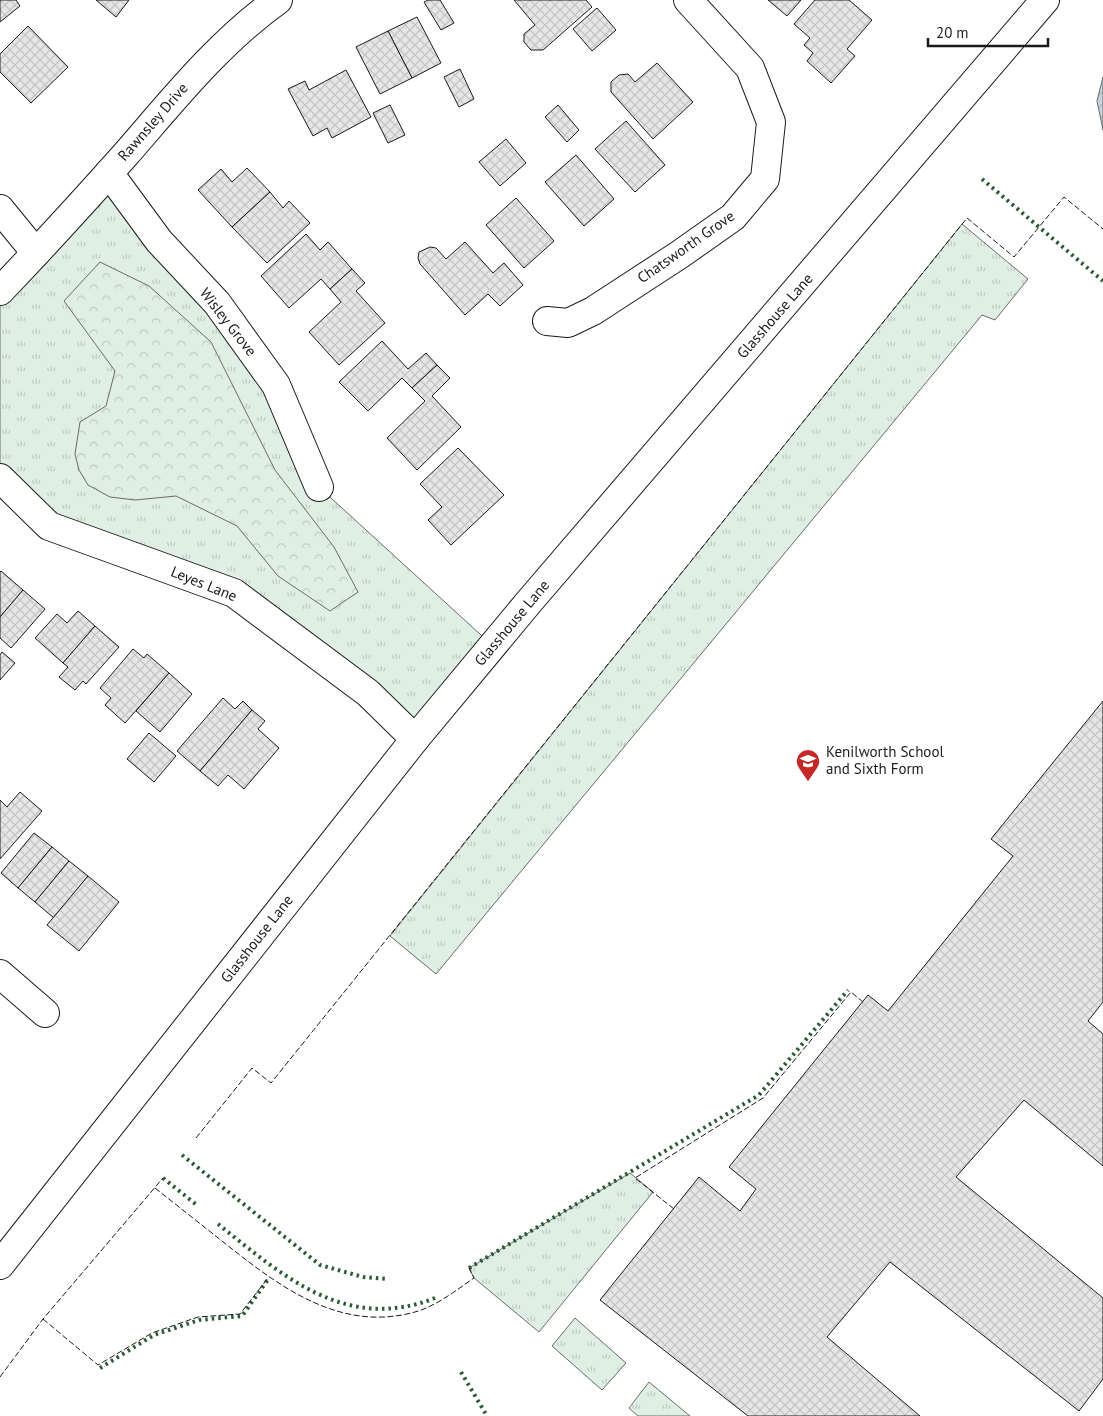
<svg xmlns="http://www.w3.org/2000/svg" width="1103" height="1416" viewBox="0 0 1103 1416" font-family="'PT Sans',sans-serif">
<style>
.grass{fill:url(#grass-tufts);stroke:#6a6a6a}
.forest{fill:url(#forest-crowns);stroke:#6a6a6a}
.water{fill:url(#water-waves);stroke:#6a6a6a}
.building{fill:url(#building-cross-hatch);stroke:#1a1a1a}
.lines{fill:none;stroke-linecap:round;stroke-linejoin:round}
.street-casing{stroke:#1a1a1a;stroke-width:30}
.secondary-casing{stroke:#1a1a1a;stroke-width:30}
.street{stroke:#fff;stroke-width:28}
.secondary{stroke:#fff;stroke-width:28}
.hedge{stroke:#2b5a34;stroke-width:4;stroke-dasharray:2.5 4;stroke-linecap:butt}
.fence{stroke:#1a1a1a;stroke-width:1;stroke-dasharray:6 2.5;stroke-linecap:butt}
.labels{text-anchor:middle;stroke-width:4;stroke-linejoin:round;paint-order:stroke}
.street-label{font-size:15px;fill:#1a1a1a;stroke:#fff}
.poi-label{font-size:15px;fill:#1a1a1a;stroke:#fff;text-anchor:start}
</style>
<defs>
<pattern id="grass-tufts" width="24" height="20" patternUnits="userSpaceOnUse" patternTransform="scale(1.25)"><rect width="24" height="20" fill="#e0efe3"/><path d="M3 7l-1-3M5 7V3M7 7l1-3M15 17l-1-3M17 17v-4M19 17l1-3" fill="none" stroke="#c0ccc2"/></pattern>
<pattern id="forest-crowns" width="20" height="18" patternUnits="userSpaceOnUse" patternTransform="scale(1.25)"><rect width="20" height="18" fill="#e0efe3"/><path d="M2 6a3 3 0 1 1 6 0M12 15a3 3 0 1 1 6 0" fill="none" stroke="#c0ccc2"/></pattern>
<pattern id="water-waves" width="16" height="10" patternUnits="userSpaceOnUse" patternTransform="scale(1.25)"><rect width="16" height="10" fill="#c6d2dc"/><path d="M0 5q4-4 8 0t8 0" fill="none" stroke="#aab4bc"/></pattern>
<pattern id="building-cross-hatch" width="8" height="8" patternUnits="userSpaceOnUse" patternTransform="scale(1.25)"><rect width="8" height="8" fill="#e6e6e6"/><path d="M0 0l8 8M0 8l8-8" fill="none" stroke="#c5c5c5"/></pattern>
</defs>
<rect width="100%" height="100%" fill="#fff"/>
<!-- grass -->
<g class="grass">
<path d="M109,173L217,303L319,487L493,646L415,739L234,593L49,526L0,478V291Z"/>
<path d="M962,224L1028,279L995,320L982,315L436,974L390,936Z"/>
<path d="M630,1173L653,1192L539,1332L474,1278L469,1268Z"/>
<path d="M575,1318L626,1363L602,1390L552,1346Z"/>
<path d="M649,1382L690,1416H638L629,1408Z"/>
</g>
<!-- forest -->
<path class="forest" d="M100,262L149,286L211,342L275,470L334,547L358,592L330,611L278,576L237,526L176,496L135,500L110,497L88,485L79,470L75,454L80,422L106,406L115,371L64,301Z"/>
<!-- water -->
<path class="water" d="M1103,77V130L1097,101Z"/>
<!-- building -->
<g class="building">
<path d="M0,0H16L20,6L0,22Z"/>
<path d="M96,0H129L116,17Z"/>
<path d="M428,0H440L454,23L441,30L424,2Z"/>
<path d="M586,0L592,7L543,50H531L524,42V34L535,25L514,0Z"/>
<path d="M768,0H801L787,16Z"/>
<path d="M815,0H849L872,20L847,49L855,56L831,83L807,61L813,53L804,45L810,38L794,24Z"/>
<path d="M597,8L616,30L592,51L573,29Z"/>
<path d="M417,17L441,63L412,78L388,31Z"/>
<path d="M28,26L68,67L31,103L0,72V54Z"/>
<path d="M388,31L412,78L380,94L356,47Z"/>
<path d="M657,63L693,102L653,139L611,92V82L619,75L628,74L635,82Z"/>
<path d="M460,69L474,99L459,107L444,77Z"/>
<path d="M346,70L371,117L332,138L327,128L313,136L288,89L305,81L309,90Z"/>
<path d="M390,105L405,135L388,143L373,113Z"/>
<path d="M558,105L579,130L567,142L545,117Z"/>
<path d="M626,121L665,165L635,192L595,149Z"/>
<path d="M506,139L526,163L500,186L479,162Z"/>
<path d="M576,155L614,199L584,226L545,182Z"/>
<path d="M247,168L270,192L232,227L198,190L221,169L232,182Z"/>
<path d="M270,192L283,208L289,201L310,223L267,263L232,227Z"/>
<path d="M516,198L554,241L524,268L486,225Z"/>
<path d="M306,234L320,250L328,242L352,269L330,289L321,279L289,308L261,276Z"/>
<path d="M465,242L493,273L504,263L523,285L500,306L488,294L465,315L420,264L418,258L419,252L430,247L436,248L446,259Z"/>
<path d="M352,269L365,283L356,291L385,323L339,365L309,332L341,302L330,289Z"/>
<path d="M382,341L408,369L426,353L437,365L412,388L402,378L368,411L339,382Z"/>
<path d="M437,365L450,378L432,396L461,427L417,470L387,438L425,401L412,388Z"/>
<path d="M458,448L504,495L451,545L428,520L442,507L420,484Z"/>
<path d="M1,571L23,590L0,617V572Z"/>
<path d="M23,590L45,609L11,648L0,638V617Z"/>
<path d="M78,611L95,626L63,663L35,638L57,614L67,623Z"/>
<path d="M95,626L119,647L86,684L83,681L75,690L59,677L68,667L63,663Z"/>
<path d="M133,649L144,658L147,654L169,673L125,723L105,705L111,698L100,688Z"/>
<path d="M2,652L15,663L0,680V655Z"/>
<path d="M169,673L192,694L160,732L136,711Z"/>
<path d="M223,698L235,709L243,701L252,710L200,771L177,751Z"/>
<path d="M1103,701V1002L1088,1021L1103,1034V1166L1024,1100L956,1177L1103,1298V1379L1079,1411L890,1262L827,1337L920,1416H748L600,1300L699,1177L740,1211L756,1189L729,1167L868,995L888,1011L1013,856L991,839Z"/>
<path d="M252,710L265,721L258,729L279,748L244,789L228,775L218,786L200,771Z"/>
<path d="M149,733L176,756L154,782L127,759Z"/>
<path d="M20,792L42,811L0,859V800L7,807Z"/>
<path d="M34,833L52,847L18,888L1,873Z"/>
<path d="M52,847L69,861L35,902L18,888Z"/>
<path d="M69,861L88,876L54,918L35,902Z"/>
<path d="M88,876L119,902L79,951L47,925Z"/>
</g>
<g class="lines">
<!-- street casing -->
<g class="street-casing">
<g id="street">
<path d="M109,173L159,241L217,303L276,385L319,487"/>
<path d="M0,209L36,253"/>
<path d="M0,291C43,246 85,200 126,154C173,100 219,42 278,0"/>
<path d="M547,321L568,323L593,311L679,255L733,217L765,179L771,122L750,68L688,0"/>
<path d="M0,478L49,526L234,593L368,693L415,739"/>
<path d="M0,974L45,1013"/>
</g>
</g>
<!-- secondary casing -->
<g class="secondary-casing">
<path id="secondary" d="M0,1265L415,739L528,603L1045,0"/>
</g>
<!-- street -->
<use href="#street" class="street"/>
<!-- secondary -->
<use href="#secondary" class="secondary"/>
<!-- hedge -->
<g class="hedge">
<path d="M982,179L1103,281"/>
<path d="M182,1155L320,1265L363,1277L387,1279"/>
<path d="M163,1178L198,1206"/>
<path d="M218,1224C283,1276 346,1333 435,1298"/>
<path d="M469,1268L759,1095L848,990"/>
<path d="M100,1368L154,1335L199,1320L242,1316L269,1278"/>
<path d="M461,1372L487,1416"/>
</g>
<!-- fence -->
<g class="fence">
<path d="M196,1138L252,1068L271,1083L967,218L1014,257L1064,197L1103,229"/>
<path d="M155,1188C179,1207 203,1226 227,1245C280,1287 339,1331 411,1313C434,1308 455,1291 474,1278L469,1268"/>
<path d="M674,1209L635,1178L763,1098L851,992L863,1002"/>
<path d="M43,1319L98,1365L152,1333L198,1317L240,1314L268,1278"/>
<path d="M0,1377L43,1319L163,1178"/>
</g>
</g>
<!-- icons -->
<defs>
<g id="school-pin" transform="scale(1.25)"><path d="M0 17L-7.5 6A9.5 9.5 0 1 1 7.5 6Z" fill="#c62828" stroke="#fff"/><path d="M0-5L7-2L0 1L-7-2ZM-4 1L0 2.5L4 1V4Q0 6-4 4Z" fill="#fff"/></g>
</defs>
<g fill-rule="evenodd">
<use href="#school-pin" x="808" y="761"/>
</g>
<g class="labels">
<!-- street labels -->
<g class="street-label">
<text transform="translate(153 122) rotate(-49)" y="5">Rawnsley Drive</text>
<text transform="translate(686 247) rotate(-35)" y="5">Chatsworth Grove</text>
<text transform="translate(775 316) rotate(-49)" y="5">Glasshouse Lane</text>
<text transform="translate(228 322) rotate(52)" y="5">Wisley Grove</text>
<text transform="translate(204 584) rotate(22)" y="5">Leyes Lane</text>
<text transform="translate(512 623) rotate(-50)" y="5">Glasshouse Lane</text>
<text transform="translate(257 939) rotate(-52)" y="5">Glasshouse Lane</text>
</g>
<!-- poi labels -->
<g class="poi-label">
<text x="826" y="757">Kenilworth School<tspan x="826" dy="17">and Sixth Form</tspan></text>
</g>
</g>
<!-- scale -->
<path d="M928 38v8h120v-8" fill="none" stroke="#1a1a1a" stroke-width="2.5"/>
<text x="936" y="38" font-size="15" fill="#1a1a1a" stroke="#ffffff" stroke-width="4" paint-order="stroke">20 m</text>
</svg>
